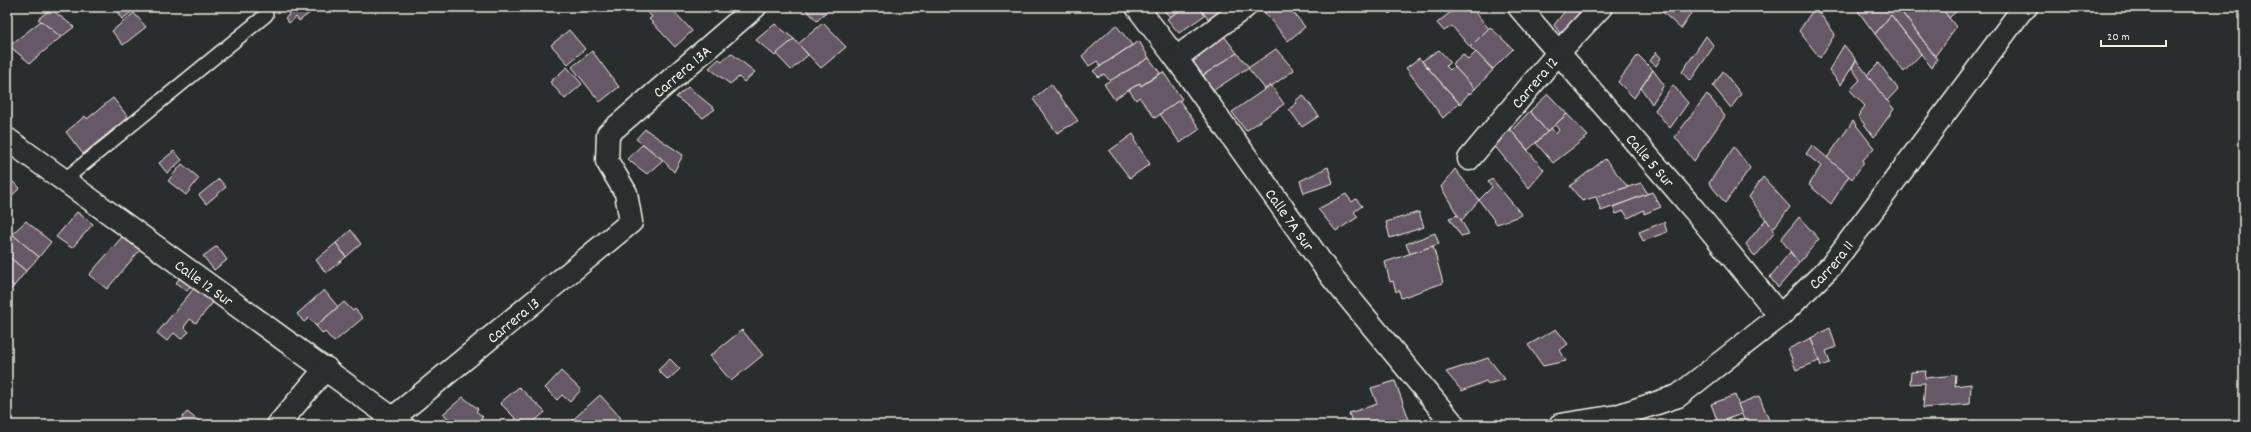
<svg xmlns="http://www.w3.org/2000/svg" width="2251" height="432" viewBox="0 0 2251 432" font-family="Dekko,sans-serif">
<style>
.building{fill:#665966;stroke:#f4f1e8}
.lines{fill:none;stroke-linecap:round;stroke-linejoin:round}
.service-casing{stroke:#f4f1e8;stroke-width:16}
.minor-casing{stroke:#f4f1e8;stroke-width:25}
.secondary-casing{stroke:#f4f1e8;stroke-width:25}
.service{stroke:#2a2d2e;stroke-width:13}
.minor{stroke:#2a2d2e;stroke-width:22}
.secondary{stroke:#2a2d2e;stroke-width:22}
.labels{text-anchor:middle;stroke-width:3;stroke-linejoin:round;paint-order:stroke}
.street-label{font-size:16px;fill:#f4f1e8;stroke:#2a2d2e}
</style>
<rect width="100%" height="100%" fill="#2a2d2e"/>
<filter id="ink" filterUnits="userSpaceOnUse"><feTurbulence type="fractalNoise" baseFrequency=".025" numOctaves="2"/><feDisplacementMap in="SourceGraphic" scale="8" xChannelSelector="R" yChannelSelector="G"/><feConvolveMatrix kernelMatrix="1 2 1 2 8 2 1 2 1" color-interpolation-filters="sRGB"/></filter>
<g filter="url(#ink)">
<!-- building -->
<g class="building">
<path d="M116,7H130L133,11L122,19L114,8Z"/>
<path d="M284,7H318L299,21L296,17L289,23L285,18L289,15Z"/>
<path d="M643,7H670L692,31L675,47L649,19L652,17Z"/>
<path d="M804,7H831L817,21Z"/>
<path d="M1160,7H1185L1170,17Z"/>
<path d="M1185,7H1198L1205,15L1179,33L1167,19Z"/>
<path d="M1198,7H1223L1228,13L1212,23Z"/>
<path d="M1260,7H1289L1305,27L1288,41Z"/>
<path d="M1385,7H1399L1389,14Z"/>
<path d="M1457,7H1471L1489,29L1470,47L1452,26L1444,31L1437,23Z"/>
<path d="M1568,7H1600L1565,40L1554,25Z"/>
<path d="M1657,7H1687L1692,12L1681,29Z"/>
<path d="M1815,7L1835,34L1820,58L1799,31Z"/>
<path d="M1855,7H1898L1937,59L1932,68L1891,15L1875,34Z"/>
<path d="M1898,7H1941L1956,27L1935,56Z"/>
<path d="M1941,7H1961L1949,18Z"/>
<path d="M51,9L74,27L61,37L38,19Z"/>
<path d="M134,13L146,27L123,45L112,31Z"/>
<path d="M1891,15L1921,54L1904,72L1875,34Z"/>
<path d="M41,21L61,37L30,63L9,46Z"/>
<path d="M823,23L846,47L821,68L798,44Z"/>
<path d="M775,24L794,39L775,56L756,40Z"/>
<path d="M1116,25L1132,45L1101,66L1097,61L1089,66L1082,56Z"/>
<path d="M1490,27L1513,49L1493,69L1470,47Z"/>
<path d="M569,30L585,49L568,64L551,45Z"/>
<path d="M1221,32L1237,53L1202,76L1191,63L1200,57L1194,50Z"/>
<path d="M1706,36L1714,46L1690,81L1682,72Z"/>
<path d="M794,39L808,55L791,70L776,54Z"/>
<path d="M1139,41L1149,58L1110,81L1104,74L1099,77L1093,71Z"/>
<path d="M1844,45L1856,60L1841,85L1829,70Z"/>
<path d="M1276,49L1294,70L1266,90L1248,68Z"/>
<path d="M1439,50L1450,62L1446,66L1450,70L1454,66L1475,89L1470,94L1469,93L1460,104L1422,61Z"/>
<path d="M592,51L619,87L600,102L572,67Z"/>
<path d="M1476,52L1493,70L1475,89L1452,64L1463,54L1468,60Z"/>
<path d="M1656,52L1661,58L1656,66L1650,61Z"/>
<path d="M731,53L755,72L744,82L739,77L730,84L709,68L719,59L722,61Z"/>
<path d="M1237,53L1249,67L1214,90L1202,76Z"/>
<path d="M1638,55L1653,70L1634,98L1618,82Z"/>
<path d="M1149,58L1160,73L1141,86L1140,83L1114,99L1104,84Z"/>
<path d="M1419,58L1459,103L1443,118L1406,68Z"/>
<path d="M1856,60L1894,109L1874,137L1858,116L1865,106L1850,90L1860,80L1852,68Z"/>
<path d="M1879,63L1898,89L1887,101L1867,75Z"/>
<path d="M567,67L582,84L565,99L550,82Z"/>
<path d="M1653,70L1664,85L1652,104L1641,88Z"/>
<path d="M1723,71L1741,94L1731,108L1713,86Z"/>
<path d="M1163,72L1182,99L1155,118L1139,97L1136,100L1129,90L1140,83L1141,86Z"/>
<path d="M1051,84L1078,121L1057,133L1033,99Z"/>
<path d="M1271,85L1284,104L1246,131L1232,112Z"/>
<path d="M1673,85L1688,103L1670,128L1655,110Z"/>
<path d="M688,87L715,109L703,118L676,97Z"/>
<path d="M1548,94L1567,114L1547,132L1530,111Z"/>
<path d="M1707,94L1725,116L1694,161L1675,137Z"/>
<path d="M1303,95L1319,116L1302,127L1289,109L1297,103L1295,101Z"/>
<path d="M113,98L128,117L83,154L66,132L85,116L87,119Z"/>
<path d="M1179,100L1200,129L1180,143L1160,114Z"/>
<path d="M1530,111L1547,132L1528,150L1511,131Z"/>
<path d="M1567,114L1588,136L1553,163L1536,143L1551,128L1556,134L1559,130L1555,125Z"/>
<path d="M1853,121L1874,148L1863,160V164L1852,179L1827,158Z"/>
<path d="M1504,122L1544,170L1529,188L1489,139Z"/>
<path d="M645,129L683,155L674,172L663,160L636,139Z"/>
<path d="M1133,134L1136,139L1134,140L1150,164L1130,178L1109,151Z"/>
<path d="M643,144L663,160L647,174L627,159Z"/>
<path d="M1812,145L1849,176L1831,204L1809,185L1821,166L1806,154Z"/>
<path d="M1734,147L1750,168L1725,203L1709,183Z"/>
<path d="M174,151L182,160L167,173L159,163Z"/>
<path d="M1605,159L1628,187L1582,201L1570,186Z"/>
<path d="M182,164L199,178L186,195L168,181Z"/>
<path d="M1328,167L1333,183L1304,193L1300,181Z"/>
<path d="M1455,169L1479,200L1461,221L1441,187Z"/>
<path d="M7,177L20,188L7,200Z"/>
<path d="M1763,177L1790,207L1773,229L1749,197Z"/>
<path d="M219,179L226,187L206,204L199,195Z"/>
<path d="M1492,179L1522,215L1497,224L1479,200L1492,187L1488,182Z"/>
<path d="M1641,183L1648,194L1601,211L1596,197Z"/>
<path d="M1652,192L1661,207L1644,214V210L1628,218L1624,211L1616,214L1613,207Z"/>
<path d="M1346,194L1352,202L1356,199L1362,206L1354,212L1358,217L1336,231L1318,209Z"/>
<path d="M77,212L93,224L72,248L56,237Z"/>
<path d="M1419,212L1424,227L1390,238L1386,222Z"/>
<path d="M1458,215L1469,234L1461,236L1449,218Z"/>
<path d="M1799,217L1819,239L1799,263L1781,239Z"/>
<path d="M1766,219L1775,232L1755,257L1746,244Z"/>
<path d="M26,221L51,242L39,257L12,234Z"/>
<path d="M1664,222L1667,232L1643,241L1639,232Z"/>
<path d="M351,230L361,244L346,257L336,243Z"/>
<path d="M1435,233L1439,244L1410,254L1406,244Z"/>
<path d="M12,234L39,257L26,271L7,255V239Z"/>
<path d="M122,237L140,250L107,289L89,275Z"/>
<path d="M336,243L346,257L326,273L316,260Z"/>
<path d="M217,246L227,260L214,270L203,256Z"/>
<path d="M1433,246L1443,283L1401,298L1399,290L1396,292L1393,281L1390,282L1385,262Z"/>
<path d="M1790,252L1799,263L1778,288L1770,277Z"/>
<path d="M7,255L26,271L14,286L7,280Z"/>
<path d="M184,272L195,280L187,291L176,283Z"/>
<path d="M7,280L14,286L7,294Z"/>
<path d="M196,286L215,300L196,323L190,319L184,327L189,332L181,339L174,333L167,341L157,333Z"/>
<path d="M324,290L338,307L316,326L309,318L304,322L297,314Z"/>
<path d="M344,302L353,311L355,309L363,318L334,342L325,332L323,334L316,326Z"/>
<path d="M1830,328L1836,347L1826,351L1830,363L1821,366L1811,338Z"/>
<path d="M1556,329L1568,344L1560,350L1566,361L1543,366L1528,345Z"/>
<path d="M742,330L763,355L731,381L710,356Z"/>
<path d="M1811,338L1819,361L1796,370L1788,349Z"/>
<path d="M1488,358L1505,379L1488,384L1486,381L1462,391L1446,372Z"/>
<path d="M670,359L680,369L668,380L658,370Z"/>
<path d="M561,371L581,390L570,402L562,395L557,400L545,388Z"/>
<path d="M1926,371L1925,378L1956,375L1955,386L1971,384L1970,404L1923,408L1925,383L1910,384L1911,372Z"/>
<path d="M1395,381L1411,425H1353L1349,413L1377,404L1371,388Z"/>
<path d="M519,387L545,412L530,425H522L500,403Z"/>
<path d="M600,395L621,418L613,425H567Z"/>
<path d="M1735,395L1742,414L1718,422L1711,404Z"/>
<path d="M1759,396L1769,420L1755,425H1746L1738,404Z"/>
<path d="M463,397L478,409L476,411L483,417L474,425H457L443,414Z"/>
<path d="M187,412L204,425H176Z"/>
<path d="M1720,422L1721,425H1710Z"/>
</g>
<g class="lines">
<!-- service casing -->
<g class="service-casing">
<path id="service" d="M64,180L266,15"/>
</g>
<!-- minor casing -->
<g class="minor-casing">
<g id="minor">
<path id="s1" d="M1137,7L1176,58L1331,276L1454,425"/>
<path id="s2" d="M1519,7L1695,211L1780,316"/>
<path d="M1176,58L1245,7"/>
<path id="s3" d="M7,139L402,425"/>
<path id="s4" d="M1469,159L1558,53L1601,7"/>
<path id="s5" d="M393,418L631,222L626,193L607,161L608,134L755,7"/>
<path d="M278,425L326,368"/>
</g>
</g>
<!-- secondary casing -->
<g class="secondary-casing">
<g id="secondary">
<path id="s6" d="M1560,425L1617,416L1678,396L1780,316L1831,266L2021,11L2026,7"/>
</g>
</g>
<!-- service -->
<use href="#service" class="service"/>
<!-- minor -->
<use href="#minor" class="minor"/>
<!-- secondary -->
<use href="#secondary" class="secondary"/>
</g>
</g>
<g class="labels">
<!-- street labels -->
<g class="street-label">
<text dy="6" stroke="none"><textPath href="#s5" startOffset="499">Carrera 13A</textPath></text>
<text dy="6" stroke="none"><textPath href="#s4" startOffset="101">Carrera 12</textPath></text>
<text dy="6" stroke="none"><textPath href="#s2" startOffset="202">Calle 5 Sur</textPath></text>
<text dy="6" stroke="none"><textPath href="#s1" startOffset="262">Calle 7A Sur</textPath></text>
<text dy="6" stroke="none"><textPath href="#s6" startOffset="324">Carrera 11</textPath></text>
<text dy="6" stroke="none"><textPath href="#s3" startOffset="244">Calle 12 Sur</textPath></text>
<text dy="6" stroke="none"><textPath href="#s5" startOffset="155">Carrera 13</textPath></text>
</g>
</g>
<!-- margin -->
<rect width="2251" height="432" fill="none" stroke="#2a2d2e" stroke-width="24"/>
<rect x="12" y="12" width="2227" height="408" fill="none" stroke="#f4f1e8" stroke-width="1.5" filter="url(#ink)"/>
<!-- scale -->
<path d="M2101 40v6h65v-6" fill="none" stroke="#f4f1e8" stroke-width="2"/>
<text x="2107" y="40" font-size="12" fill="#f4f1e8" stroke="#2a2d2e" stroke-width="3" paint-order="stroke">20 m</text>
</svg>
